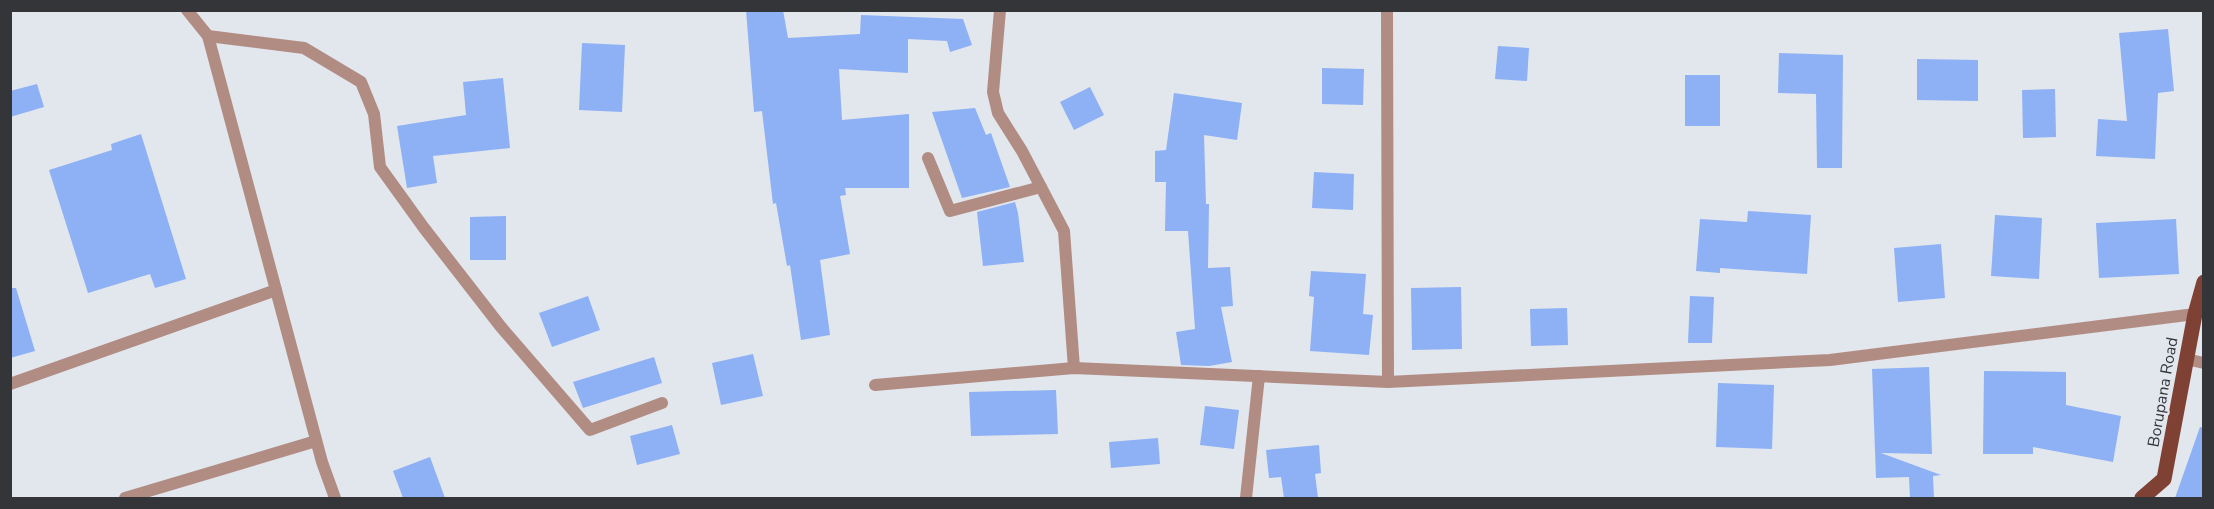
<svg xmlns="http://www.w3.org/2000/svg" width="2214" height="509" viewBox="0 0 2214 509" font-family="'Nunito Sans',sans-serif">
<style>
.building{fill:#8db1f4}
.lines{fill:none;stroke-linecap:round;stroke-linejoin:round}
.lane{stroke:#b18c83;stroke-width:12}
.street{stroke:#b18c83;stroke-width:12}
.primary{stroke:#7f4133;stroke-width:15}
.labels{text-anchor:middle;stroke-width:4.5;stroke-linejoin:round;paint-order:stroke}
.street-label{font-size:16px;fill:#343538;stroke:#e2e6ed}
</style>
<rect width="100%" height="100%" fill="#e2e6ed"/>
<!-- building -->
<g class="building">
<path d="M746,10H783L788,38L860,34L861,15L963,19L972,45L950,52L947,41L908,39V73L839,69L842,120L909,114V188H845L846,195L840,196L850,254L820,260L830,335L801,340L790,265L787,266L776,203L773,204L762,111L754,112Z"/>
<path d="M2168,29L2174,91L2158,93L2155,159L2096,156L2098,119L2127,121L2119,33Z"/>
<path d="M582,43L625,45L622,112L579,110Z"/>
<path d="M1498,46L1529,48L1527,81L1495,79Z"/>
<path d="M1779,53L1843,55L1842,168H1817L1816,94L1778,93Z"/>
<path d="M1917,59L1978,60V101L1917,100Z"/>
<path d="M1322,68L1364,69L1363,105L1322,104Z"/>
<rect x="1685" y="75" width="35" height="51"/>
<path d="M503,78L510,148L433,156L437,183L407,188L397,126L466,115L463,82Z"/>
<path d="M37,84L44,107L10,117V91Z"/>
<path d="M1090,87L1104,115L1074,130L1060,102Z"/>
<path d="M2055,89L2056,137L2023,138L2022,90Z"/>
<path d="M1174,93L1242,103L1237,140L1204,135L1206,204H1209L1208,268L1230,267L1233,306L1221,307L1232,362L1209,366L1181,365L1176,332L1195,329L1188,231H1165L1166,182H1155V151L1166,150Z"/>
<path d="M975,108L986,135L991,133L1010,187L962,198L932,112Z"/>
<path d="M141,134L186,279L155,288L150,274L88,293L49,170L112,150L111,144Z"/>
<path d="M1314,172L1354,174L1353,210L1312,208Z"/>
<path d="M1015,202L1018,213L1024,262L983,266L977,212Z"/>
<path d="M1748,211L1811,215L1807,274L1720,268V273L1696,271L1700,219L1747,222Z"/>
<path d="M1995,215L2042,218L2039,279L1991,276Z"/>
<path d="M506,216V260H470V217Z"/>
<path d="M2176,219L2179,274L2099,278L2096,223Z"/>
<path d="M1941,244L1945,298L1898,302L1894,248Z"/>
<path d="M1311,271L1366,274L1363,314L1373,315L1369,355L1310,351L1314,297L1309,296Z"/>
<path d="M1461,287L1462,349L1412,350L1411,288Z"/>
<path d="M10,288H16L35,351L10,358Z"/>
<path d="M588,296L600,330L552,347L539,313Z"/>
<path d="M1690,296L1714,297L1712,343H1688Z"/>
<path d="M1567,308L1568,345L1531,346L1530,309Z"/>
<path d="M753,354L763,396L721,405L712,363Z"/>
<path d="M654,357L662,383L583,408L573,382Z"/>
<path d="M1929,367L1932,454L1881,453L1941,475L1933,476L1934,498H1910L1909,477L1876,478L1872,369Z"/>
<path d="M1984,371L2066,372V405L2121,416L2113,462L2033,447V454H1983Z"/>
<path d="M1718,383L1774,385L1772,449L1716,447Z"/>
<path d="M1056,390L1058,434L971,436L969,392Z"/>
<path d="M1205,406L1239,410L1234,449L1200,445Z"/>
<path d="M672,425L680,454L637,465L630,436Z"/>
<path d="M2200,427L2204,428V498H2175Z"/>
<path d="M1158,438L1160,464L1111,468L1109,442Z"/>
<path d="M1319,445L1321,473L1315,474L1318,498H1284L1281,477L1269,478L1266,450Z"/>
<path d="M430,457L445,498H403L393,471Z"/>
</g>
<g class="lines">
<!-- lane -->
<g class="lane">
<path d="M187,10L208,36L322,462L335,498"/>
<path d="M208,36L304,48L361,82L374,114L380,167L424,228L501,327L590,430L662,403"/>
<path d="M10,384L276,290"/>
<path d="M125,498L316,441"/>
</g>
<!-- street -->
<g class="street">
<path d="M1000,10L993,92L998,113L1022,151L1064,231L1074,368"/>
<path d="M1387,10L1388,382"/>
<path d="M928,158L950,211L1041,187"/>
<path d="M2186,359L2204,363"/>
<path d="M875,385L1074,368L1388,382L1830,360L2195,314"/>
<path d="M1246,498L1259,376"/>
</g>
<!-- primary -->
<path class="primary" d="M2142,498L2164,479L2195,314L2204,282"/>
</g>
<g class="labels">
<!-- street labels -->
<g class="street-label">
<text transform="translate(2162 392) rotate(-80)" y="6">Borupana Road</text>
</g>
</g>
<!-- border -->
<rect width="2214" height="509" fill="none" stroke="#343538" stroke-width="24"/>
</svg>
